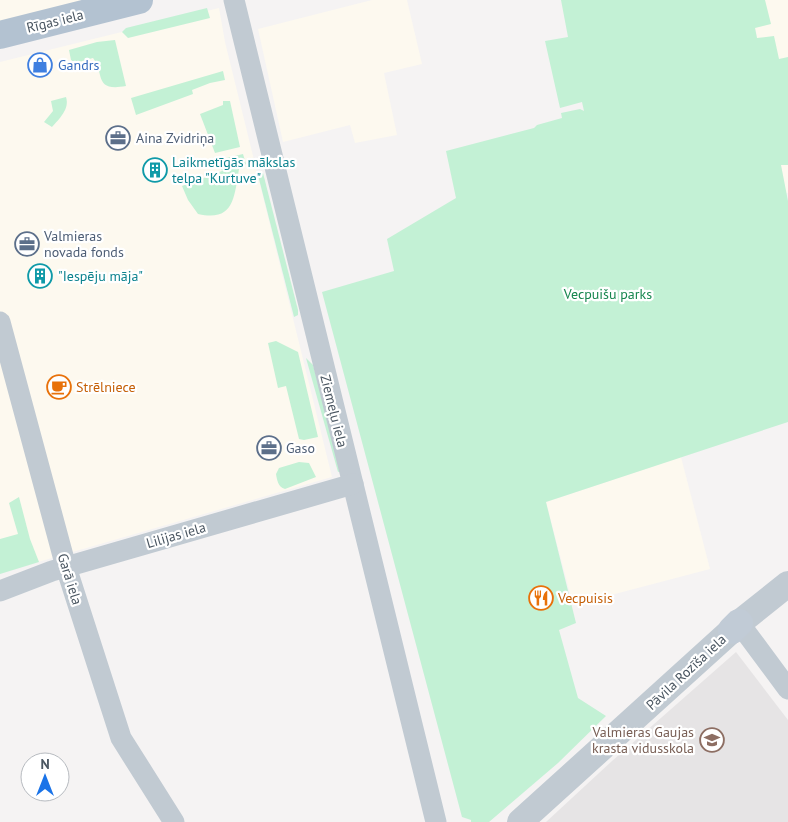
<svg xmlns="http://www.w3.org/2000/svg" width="788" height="822" viewBox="0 0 788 822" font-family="'PT Sans',sans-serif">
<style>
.commercial{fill:#fdf9ef}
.education{fill:#e6e4e5}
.green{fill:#c3f1d5}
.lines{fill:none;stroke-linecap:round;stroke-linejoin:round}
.minor{stroke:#c1cad2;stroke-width:21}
.tertiary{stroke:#c1cad2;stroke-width:26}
.secondary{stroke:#c1cbd6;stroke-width:28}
.primary{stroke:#b3c2d1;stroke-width:28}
.labels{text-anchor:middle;stroke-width:4.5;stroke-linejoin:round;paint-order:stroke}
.street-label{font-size:14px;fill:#4a5661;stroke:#fff}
.shop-label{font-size:14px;fill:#366cbe;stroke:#fff;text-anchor:start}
.service-label{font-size:14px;fill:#4e5e75;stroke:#fff;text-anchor:start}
.culture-label{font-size:14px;fill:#0d838f;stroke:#fff;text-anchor:start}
.park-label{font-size:14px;fill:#17864f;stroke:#fff}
.food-label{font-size:14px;fill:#c56008;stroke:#fff;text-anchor:start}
.education-label{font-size:14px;fill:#785e54;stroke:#fff;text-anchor:end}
</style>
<rect width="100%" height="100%" fill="#f5f3f3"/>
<!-- commercial -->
<g class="commercial">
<path d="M0,0H139L0,35Z"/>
<path d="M372,0H407L422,64L384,73L397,135L355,143L350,125L283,142L258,29Z"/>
<path d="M750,0H788V193H786Z"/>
<path d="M219,8L225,42L332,477L0,573V62Z"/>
<path d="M681,457L710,569L573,605L546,502Z"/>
</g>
<!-- education -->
<path class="education" d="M736,652L788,720V822H546L612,761Z"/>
<!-- green -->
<g class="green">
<path d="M561,0H765L771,24L755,28L757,38L774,36L779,59L788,57V165H781L788,201V422L546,502L576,623L559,630L578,698L606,716L558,763L489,822H471V820L462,817L322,292L394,271L387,239L456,198L446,151L534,128L537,125L562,118L561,113L580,109L584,111L582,102L560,108L545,41L568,37Z"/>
<path d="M207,8L210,18L128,38L122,32L126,28Z"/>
<path d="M115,40L126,86C93,92 105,73 93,58L75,63L71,60L69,50L97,42Z"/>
<path d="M223,71L225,80L210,83L192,90L193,94L136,115L131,98Z"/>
<path d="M66,97C70,109 59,119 52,127L44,122L53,111L51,101Z"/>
<path d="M223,101H230L240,147L215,153L200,114L223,105Z"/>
<path d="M243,154L246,164L239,169C234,198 234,222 198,214L188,200L182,186L222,171L218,160Z"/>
<path d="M263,173L298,310V315L294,317L258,175Z"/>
<path d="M276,341L298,352L318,437L304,440L299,439L286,386L278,388L268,343Z"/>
<path d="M306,358L313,365L342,471L338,472Z"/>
<path d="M299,462L309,463L316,477L285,489C278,487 277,480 276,474L279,468Z"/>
<path d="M19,497L30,539L39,562L0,574V539L18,534L9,503Z"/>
</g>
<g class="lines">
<!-- minor -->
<g class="minor">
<path d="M234,0L436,822"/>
<path d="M0,322L66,567L121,738L174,822"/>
<path d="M0,591L52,571L353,484"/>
<path d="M739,623L788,689"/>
</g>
<!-- tertiary -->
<g class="tertiary">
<path d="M739,623L788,584"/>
<path d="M520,822L732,630"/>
</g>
<!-- secondary -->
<path class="secondary" d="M732,630L739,623"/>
<!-- primary -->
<path class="primary" d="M0,35L139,0"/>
</g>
<!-- icons -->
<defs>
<g id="shop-ring" transform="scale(1.25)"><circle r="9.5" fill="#fff" stroke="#3f7fe0" stroke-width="1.5"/><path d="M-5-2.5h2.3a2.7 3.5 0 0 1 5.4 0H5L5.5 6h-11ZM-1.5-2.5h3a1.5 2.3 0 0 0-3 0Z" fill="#3f7fe0"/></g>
<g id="office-ring" transform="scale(1.25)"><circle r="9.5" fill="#fff" stroke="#5c6f8a" stroke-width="1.5"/><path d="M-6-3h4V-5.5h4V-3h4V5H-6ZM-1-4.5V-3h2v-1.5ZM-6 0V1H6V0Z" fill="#5c6f8a"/></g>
<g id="building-ring" transform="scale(1.25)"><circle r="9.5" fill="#fff" stroke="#0f9aa8" stroke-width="1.5"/><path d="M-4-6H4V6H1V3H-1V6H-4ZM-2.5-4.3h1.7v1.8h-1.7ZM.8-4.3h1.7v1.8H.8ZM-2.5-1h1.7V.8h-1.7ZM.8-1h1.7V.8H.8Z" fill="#0f9aa8"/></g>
<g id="cafe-ring" transform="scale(1.25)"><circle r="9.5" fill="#fff" stroke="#e8710a" stroke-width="1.5"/><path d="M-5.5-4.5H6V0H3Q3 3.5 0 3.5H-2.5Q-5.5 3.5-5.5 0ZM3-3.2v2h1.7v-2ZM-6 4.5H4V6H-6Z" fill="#e8710a"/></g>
<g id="restaurant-ring" transform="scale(1.25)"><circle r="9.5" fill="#fff" stroke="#e8710a" stroke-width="1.5"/><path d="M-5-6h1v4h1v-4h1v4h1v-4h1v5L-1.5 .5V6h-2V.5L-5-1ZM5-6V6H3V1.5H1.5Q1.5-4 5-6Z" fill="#e8710a"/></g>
<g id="school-ring" transform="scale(1.25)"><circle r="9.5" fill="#fff" stroke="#8d6e63" stroke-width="1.5"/><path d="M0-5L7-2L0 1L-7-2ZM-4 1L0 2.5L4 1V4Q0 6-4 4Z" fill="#8d6e63"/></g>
</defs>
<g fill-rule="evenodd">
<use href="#shop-ring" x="40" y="65"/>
<use href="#office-ring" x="118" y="138"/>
<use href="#building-ring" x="155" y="170"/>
<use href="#office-ring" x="27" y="244"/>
<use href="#building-ring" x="40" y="276"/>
<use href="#cafe-ring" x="59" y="387"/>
<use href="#office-ring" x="269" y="448"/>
<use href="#restaurant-ring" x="541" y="598"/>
<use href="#school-ring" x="712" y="740"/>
</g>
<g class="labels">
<!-- street labels -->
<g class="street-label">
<text transform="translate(55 21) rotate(-14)" y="5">Rīgas iela</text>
<text transform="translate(334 411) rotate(76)" y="5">Ziemeļu iela</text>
<text transform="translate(176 535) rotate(-16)" y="5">Lilijas iela</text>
<text transform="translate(70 579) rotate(73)" y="5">Garā iela</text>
<text transform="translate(686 672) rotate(-43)" y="5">Pāvila Rozīša iela</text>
</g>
<!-- shop labels -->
<g class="shop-label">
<text x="58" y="70">Gandrs</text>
</g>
<!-- service labels -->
<g class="service-label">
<text x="136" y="143">Aina Zvidriņa</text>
<text x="44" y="241">Valmieras<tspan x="44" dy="16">novada fonds</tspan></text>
<text x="286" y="453">Gaso</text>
</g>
<!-- culture labels -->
<g class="culture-label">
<text x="172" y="167">Laikmetīgās mākslas<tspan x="172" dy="16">telpa "Kurtuve"</tspan></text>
<text x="58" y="281">"Iespēju māja"</text>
</g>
<!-- park labels -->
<g class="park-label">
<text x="608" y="299">Vecpuišu parks</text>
</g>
<!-- food labels -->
<g class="food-label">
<text x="76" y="392">Strēlniece</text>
<text x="558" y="603">Vecpuisis</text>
</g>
<!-- education labels -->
<g class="education-label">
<text x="694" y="737">Valmieras Gaujas<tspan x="694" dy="16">krasta vidusskola</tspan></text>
</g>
</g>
<!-- north arrow -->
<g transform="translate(45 777)"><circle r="24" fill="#ffffff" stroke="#b7bbc0"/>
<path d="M0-4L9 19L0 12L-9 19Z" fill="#1a73e8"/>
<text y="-8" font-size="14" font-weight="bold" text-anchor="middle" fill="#4a5661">N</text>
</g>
</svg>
